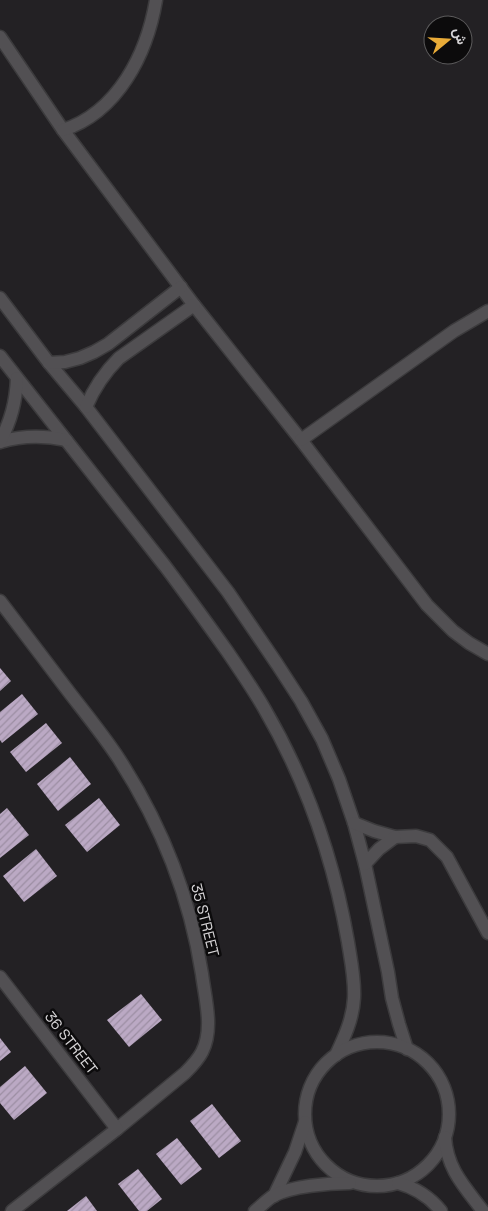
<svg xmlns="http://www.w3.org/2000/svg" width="488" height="1211" viewBox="0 0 488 1211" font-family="'Space Grotesk',Vazirmatn,sans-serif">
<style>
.building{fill:url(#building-hatch)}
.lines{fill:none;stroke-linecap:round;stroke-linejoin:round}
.minor-casing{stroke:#3c3b3d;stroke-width:15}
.minor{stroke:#525053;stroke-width:12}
.labels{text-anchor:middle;stroke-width:5;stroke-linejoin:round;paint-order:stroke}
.street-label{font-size:15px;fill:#d5d3d5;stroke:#0c0b0c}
</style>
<defs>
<pattern id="building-hatch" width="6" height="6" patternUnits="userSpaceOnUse" patternTransform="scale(1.25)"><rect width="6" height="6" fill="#bba9c4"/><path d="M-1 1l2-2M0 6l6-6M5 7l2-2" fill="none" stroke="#9c8ea3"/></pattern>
</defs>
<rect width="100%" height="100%" fill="#232124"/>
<!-- building -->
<g class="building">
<path d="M0,668L11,681L0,691Z"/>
<path d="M22,694L38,714L2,743L0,740V712Z"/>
<path d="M46,723L62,743L26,772L10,752Z"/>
<path d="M70,757L91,784L58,811L37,784Z"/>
<path d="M99,798L120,825L87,852L65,825Z"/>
<path d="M7,808L29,835L0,858V814Z"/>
<path d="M36,849L57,876L24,902L3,876Z"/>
<path d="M141,994L162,1020L129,1047L107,1020Z"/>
<path d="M0,1038L11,1052L0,1061Z"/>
<path d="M25,1066L47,1093L14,1120L0,1103V1087Z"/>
<path d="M212,1104L241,1141L219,1158L190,1121Z"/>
<path d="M177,1138L202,1169L181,1185L156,1154Z"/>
<path d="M138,1169L162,1199L147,1211H139L118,1184Z"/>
<path d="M86,1196L97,1211H67Z"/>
</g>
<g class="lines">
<!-- minor casing -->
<g class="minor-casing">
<g id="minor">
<path d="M0,37L63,130L194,305L301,440L427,605L453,631L469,643L488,654"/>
<path d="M63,130C118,112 147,54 156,0"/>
<path d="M0,298L49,363L86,407L228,592L277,664L301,701L322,739L339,779L354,823L365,864L388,972L392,998L399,1024L407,1049"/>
<path d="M0,356L165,566C186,594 207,623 227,651C240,670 253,689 264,708C306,780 334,861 348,942C351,961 355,979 354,998C353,1019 344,1038 336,1055"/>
<path d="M49,363L65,362L80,358L94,352L108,344L181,287"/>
<path d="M86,407C94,388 104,373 119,358L194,305"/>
<path d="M301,440L454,331L488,311"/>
<path d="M0,442C23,435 43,435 66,440"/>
<path d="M0,442C11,420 16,402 17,378"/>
<path d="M0,601C23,631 46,662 69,692C86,714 104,736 119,759C161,824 190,897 202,974C205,998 214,1029 202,1052C198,1060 191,1067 185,1073L117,1129L12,1211"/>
<path d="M354,823L374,831L395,837L416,836L430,840L447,857L488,933"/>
<path d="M365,864L379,849L395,837"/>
<path d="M0,977L117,1129"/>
<circle cx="377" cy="1114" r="72"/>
<path d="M445,1137C447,1169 464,1186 483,1211"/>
<path d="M398,1183C416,1188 429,1196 441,1211"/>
<path d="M274,1196L295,1152L305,1122"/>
<path d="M255,1211C261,1206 267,1200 273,1196C291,1186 330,1183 350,1183"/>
</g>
</g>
<!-- minor -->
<use href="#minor" class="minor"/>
</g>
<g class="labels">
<!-- street labels -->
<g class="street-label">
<text transform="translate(205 920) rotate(76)" y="5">35 STREET</text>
<text transform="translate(71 1043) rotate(52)" y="5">36 STREET</text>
</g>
</g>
<!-- north arrow -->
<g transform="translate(448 40) rotate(72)"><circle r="24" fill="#0c0b0c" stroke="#5c5b5c"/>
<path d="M0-4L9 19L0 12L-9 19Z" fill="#e9ab38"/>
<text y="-8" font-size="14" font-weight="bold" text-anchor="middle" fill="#d5d3d5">ش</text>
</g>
</svg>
